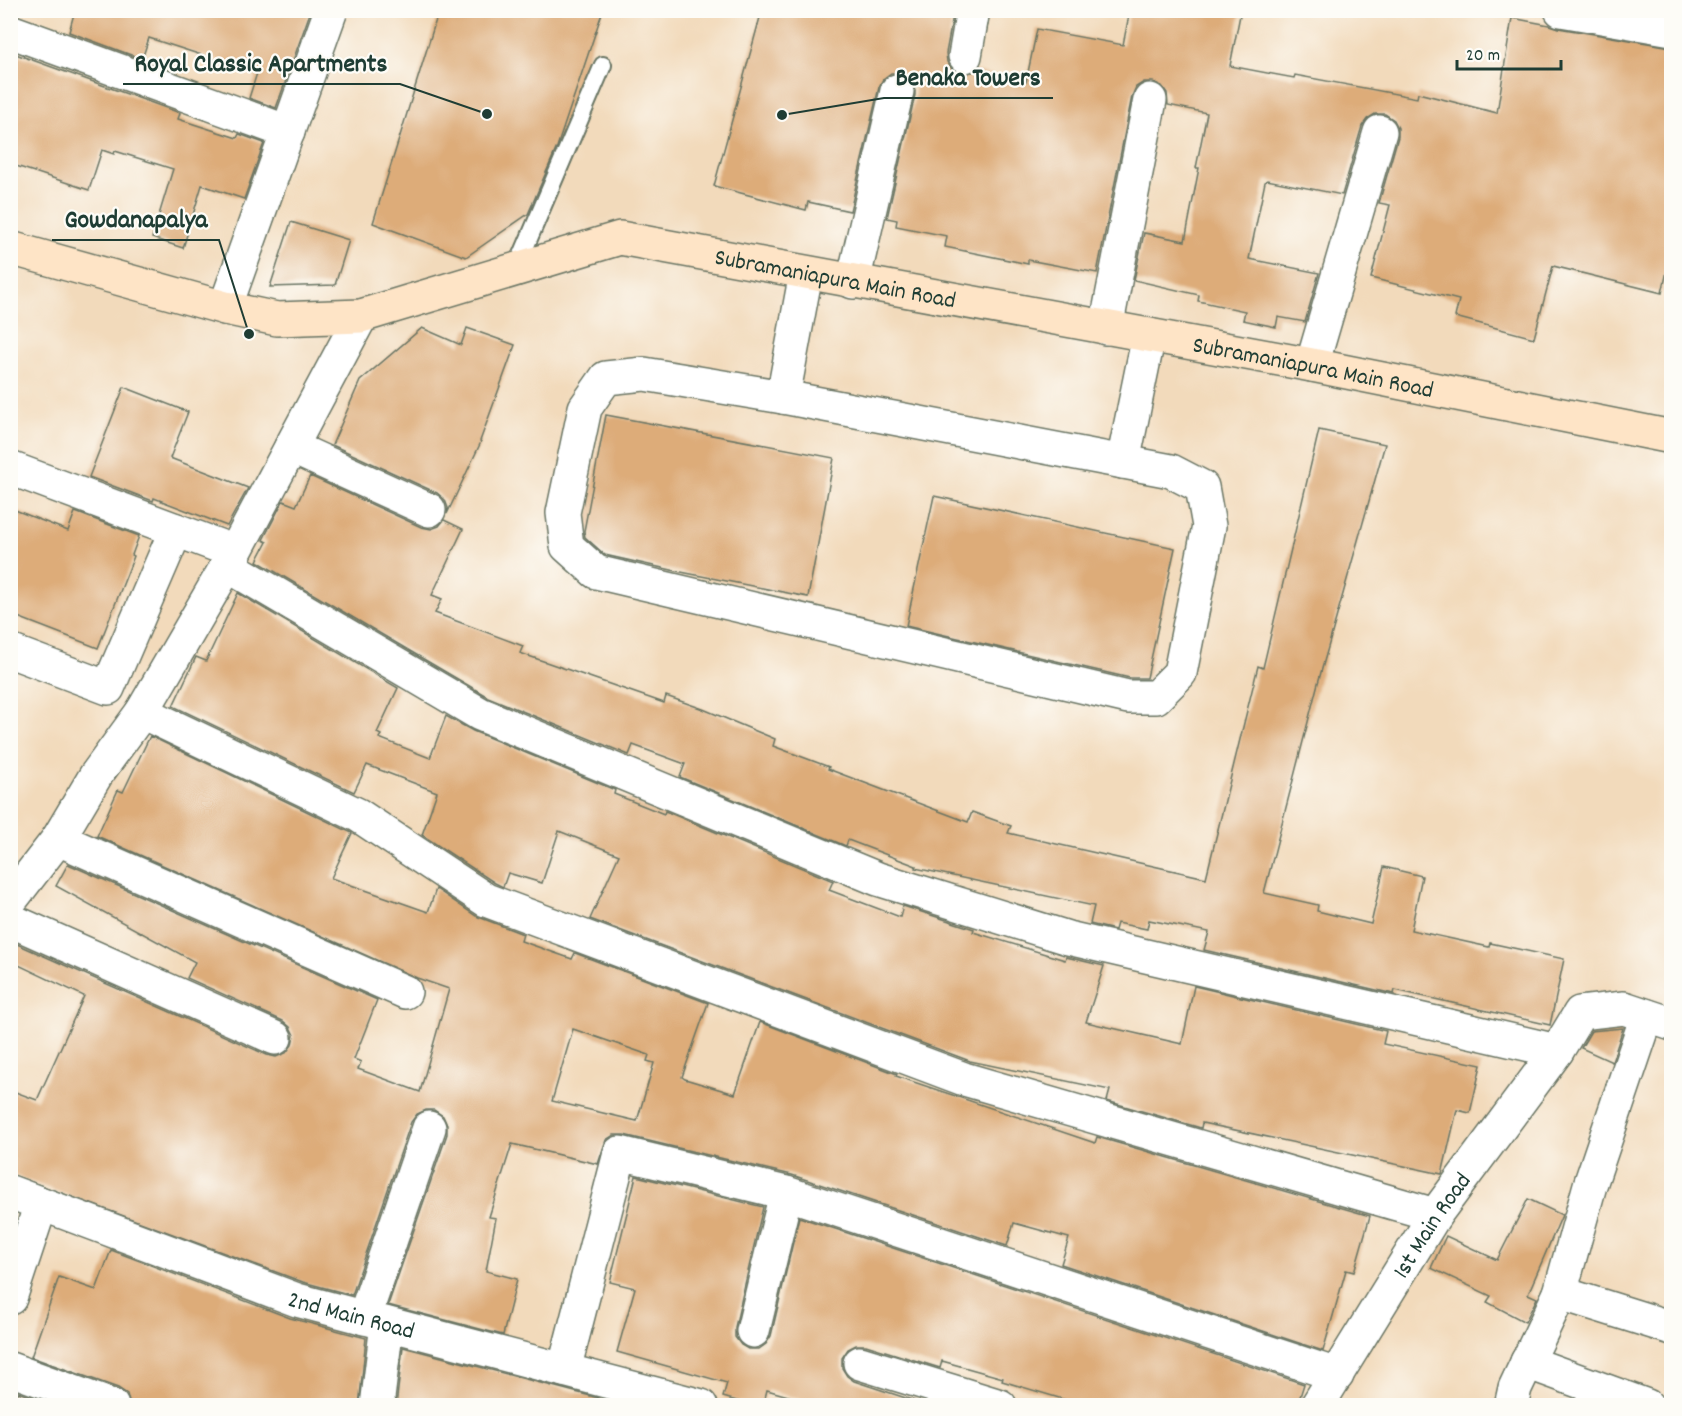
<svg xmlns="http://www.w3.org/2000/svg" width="1682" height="1416" viewBox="0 0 1682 1416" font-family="Dekko,sans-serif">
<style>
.building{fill:#ddac79;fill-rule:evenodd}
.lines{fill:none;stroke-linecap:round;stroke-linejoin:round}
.service-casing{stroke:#697463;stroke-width:20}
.minor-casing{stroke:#697463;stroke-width:36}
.secondary-casing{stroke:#697463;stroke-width:36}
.service{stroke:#fff;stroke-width:16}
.minor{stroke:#fff;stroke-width:33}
.secondary{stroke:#fee4c6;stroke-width:33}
.labels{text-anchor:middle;stroke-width:4.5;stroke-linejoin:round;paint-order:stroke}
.street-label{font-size:24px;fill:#1f3d34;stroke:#fdfcf7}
.leader{fill:none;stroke:#1f3d34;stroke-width:2}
.callout-dot{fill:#1f3d34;stroke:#fdfcf7;stroke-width:2}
.callout-label{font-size:26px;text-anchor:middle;font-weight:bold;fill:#1f3d34;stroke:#fdfcf7;stroke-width:4.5;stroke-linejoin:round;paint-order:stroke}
</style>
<rect width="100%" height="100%" fill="#fdfcf7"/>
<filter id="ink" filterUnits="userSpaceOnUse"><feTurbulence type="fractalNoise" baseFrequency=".0167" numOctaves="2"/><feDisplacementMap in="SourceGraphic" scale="12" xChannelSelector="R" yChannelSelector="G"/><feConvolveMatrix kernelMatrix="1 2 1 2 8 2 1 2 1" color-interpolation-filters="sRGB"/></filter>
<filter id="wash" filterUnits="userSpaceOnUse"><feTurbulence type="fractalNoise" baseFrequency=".008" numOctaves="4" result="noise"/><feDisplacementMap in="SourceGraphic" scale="24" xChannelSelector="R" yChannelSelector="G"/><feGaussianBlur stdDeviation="1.35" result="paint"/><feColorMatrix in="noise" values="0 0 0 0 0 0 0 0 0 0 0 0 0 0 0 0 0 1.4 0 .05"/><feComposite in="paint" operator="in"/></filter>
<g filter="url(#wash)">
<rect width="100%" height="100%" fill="#f2dabb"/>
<g id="blocks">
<!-- building -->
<g class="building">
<path d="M75,10H311L276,108L249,98L257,73L149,38L142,59L69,32Z"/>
<path d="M439,10H603L557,147L528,214L466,257L373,223Z"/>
<path d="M762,10H954L946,53L947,62L953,70L962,74L975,71L1026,82L1037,29L1123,45L1130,10H1241L1230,66L1294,78L1295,75L1417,98L1418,93L1497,113L1512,18L1549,25L1558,28L1671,47V254L1662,293L1553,266L1534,338L1455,317L1459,300L1371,278L1390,205L1379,203L1398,137V128L1394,120L1385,114H1375L1367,119L1362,126L1342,195L1267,180L1265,182L1249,259L1319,273L1305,322L1278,317L1276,327L1243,320L1245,311L1198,301L1199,295L1134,280L1144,233L1185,241L1199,168H1196L1207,113L1168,105L1167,93L1162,86L1153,82H1144L1136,87L1132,96L1097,273L1028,260V264L945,247L947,236L896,226L897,220L887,218L915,95V86L910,78L902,73H891L883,79L879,87L850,211L808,202L806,210L714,186Z"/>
<path d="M10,52L180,113L178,119L237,138L239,134L264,143L244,199L202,185L183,248L152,238L173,169L115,151L114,154L102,150L89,190L10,164Z"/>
<path d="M291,222L349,240L335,285L270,287Z"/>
<path d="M422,328L461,345L467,328L515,345L480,441L481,442L447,514L448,508L445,500L437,493L332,445L360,381Z"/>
<path d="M124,387L188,412L170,458L248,488L227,526L154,498L153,501L89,477Z"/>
<path d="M606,415L834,458L808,597L676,571L605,555L585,537L584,531Z"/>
<path d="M1319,430L1385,444L1318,683L1264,893L1318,905L1317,911L1371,924L1384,867L1422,876L1411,930L1489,947L1490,943L1564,959L1550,1025L1395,990L1394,994L1204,950L1209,932L1149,920L1147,929L1117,923L1115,930L1090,924L1094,906L915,868L916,866L848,840L846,846L680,777L685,764L633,745L629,755L488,697L257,561L267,542L263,540L283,501L296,506L310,476L421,527L431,529L439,526L444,520L463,529L432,595L442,599L435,613L523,646L520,653L664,703L666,696L703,709L775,739L773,746L829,767L828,769L968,822L972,812L1011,826L1008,833L1206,878L1258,666L1263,668Z"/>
<path d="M934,496L1175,548L1147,678H1130L906,626Z"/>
<path d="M10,508L68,531L75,512L139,536L132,555L134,556L98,648L10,614Z"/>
<path d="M238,593L398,688L377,733L381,735L379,738L430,758L446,716L473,731L615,790L614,794L664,814L665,811L833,881L829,890L900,917L903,906L974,929L973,932L1065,960L1066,957L1104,966L1086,1022L1182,1044L1194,986L1386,1031L1383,1044L1481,1065L1470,1113L1457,1110L1442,1174L1202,1123L1201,1128L1107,1101L1110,1090L970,1061L590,919L619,855L559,831L542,883L508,873L503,887L495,883L422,835L437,792L367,765L354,792L173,706L196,657L206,661Z"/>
<path d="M150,736L352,833L331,878L428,912L436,889L476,916L523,934L521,941L572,959L575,953L708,1003L682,1077L685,1079L735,1094L760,1022L897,1074L896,1076L1095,1143L1097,1137L1370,1216L1354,1272L1346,1270L1323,1351L1061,1264L1069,1238L1014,1223L1007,1246L792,1175L624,1135H614L606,1140L598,1164L512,1144L489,1217L496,1218L486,1271L517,1279L503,1335L388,1305L447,1134V1125L443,1116L434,1110H426L417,1114L411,1122L352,1295L303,1282L10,1174V1090L37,1100L84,996L10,961L17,944L267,1055L276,1057L286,1053L292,1045L294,1035L290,1027L283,1021L187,978L195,962L56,886L68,864L377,1000L354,1059L361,1062L358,1069L420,1092L449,989L417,978L97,836L118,790L123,792ZM573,1029L649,1055L647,1061L654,1063L637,1121L552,1101Z"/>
<path d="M1623,1028L1612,1062L1581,1048L1591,1031Z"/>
<path d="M636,1176L763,1207L735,1327V1337L741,1345L748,1349H759L766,1344L771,1336L799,1217L1304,1384L1297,1406H1086L1002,1381L1003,1378L942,1361L940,1368L866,1345H856L848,1349L842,1358V1368L847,1376L854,1381L930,1406H823L767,1390L763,1406H754L723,1397L727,1383L617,1352L635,1288L610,1282Z"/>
<path d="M1528,1199L1562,1215L1528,1294L1537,1298L1525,1322L1487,1302L1491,1296L1431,1268L1446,1236L1497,1260Z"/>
<path d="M111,1250L290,1318L366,1338L359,1406H130L127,1394L118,1388L31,1357L59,1277L96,1290Z"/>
<path d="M403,1347L598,1398V1406H396Z"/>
<path d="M18,1392L56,1406H13Z"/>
</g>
</g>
</g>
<g filter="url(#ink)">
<use href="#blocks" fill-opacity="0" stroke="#697463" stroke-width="1.5"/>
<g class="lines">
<!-- service casing -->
<g class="service-casing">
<path id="service" d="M516,269L603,65"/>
</g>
<!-- minor casing -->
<g class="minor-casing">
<g id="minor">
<path d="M1561,10L1672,29"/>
<path d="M10,31L288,132"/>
<path d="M965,56L973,10"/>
<path d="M853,282L897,91"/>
<path d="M225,308L331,10"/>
<path d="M1106,328L1150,100"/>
<path d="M1312,365L1380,132"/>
<path d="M644,374L783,397L1171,471L1202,487L1209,526L1180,673L1156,697H1128L596,572L567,546L563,513L585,408L606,378Z"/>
<path d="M783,397L806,273"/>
<path d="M291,447L429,510"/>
<path d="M1123,462L1149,335"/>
<path d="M10,468L235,552"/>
<path d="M227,565L480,714L878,879L1068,938L1557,1051L1580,1013L1624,1008L1672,1024"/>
<path d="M10,651L108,688L176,530"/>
<path d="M142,712L358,815L486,900L964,1079L1435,1215"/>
<path d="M58,839L405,992"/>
<path d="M10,901L58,839L96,775L142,712L235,552L361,316"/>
<path d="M10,920L275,1038"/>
<path id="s1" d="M10,1192L297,1300L701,1406"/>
<path d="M1560,1293L1672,1328"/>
<path d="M10,1298L41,1204"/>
<path d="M364,1318L429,1128"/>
<path d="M753,1331L786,1193"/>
<path d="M1527,1362L1647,1406"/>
<path d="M860,1363L1000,1406"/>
<path d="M10,1369L112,1406"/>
<path d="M564,1370L620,1153L786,1193L1337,1375"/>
<path d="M377,1406L387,1324"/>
<path id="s2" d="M1317,1406L1435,1215L1557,1051"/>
<path d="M1511,1406L1515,1388L1560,1293L1590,1185L1647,1016"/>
</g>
</g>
<!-- secondary casing -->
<g class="secondary-casing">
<g id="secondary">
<path id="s3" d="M10,248L225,308L277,319L361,316L620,238L1312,365L1672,437"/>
</g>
</g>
<!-- service -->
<use href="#service" class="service"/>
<!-- minor -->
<use href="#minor" class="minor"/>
<!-- secondary -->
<use href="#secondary" class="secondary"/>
</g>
</g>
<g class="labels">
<!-- street labels -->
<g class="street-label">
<text dy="8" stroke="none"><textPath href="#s3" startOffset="850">Subramaniapura Main Road</textPath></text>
<text dy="8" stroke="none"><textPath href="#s3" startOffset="1336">Subramaniapura Main Road</textPath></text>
<text dy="8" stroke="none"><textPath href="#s2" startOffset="214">1st Main Road</textPath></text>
<text dy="8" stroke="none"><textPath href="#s1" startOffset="363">2nd Main Road</textPath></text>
</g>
</g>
<!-- callouts -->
<path class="leader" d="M487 114L400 84H123M782 115L884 98H1053M249 334L219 240H52"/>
<g class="callout-dot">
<circle cx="487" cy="114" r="6"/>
<circle cx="782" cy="115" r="6"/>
<circle cx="249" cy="334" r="6"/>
</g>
<g class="callout-label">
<text x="261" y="71">Royal Classic Apartments</text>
<text x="968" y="85">Benaka Towers</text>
<text x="136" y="227">Gowdanapalya</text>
</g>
<!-- margin -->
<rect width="1682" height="1416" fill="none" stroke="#fdfcf7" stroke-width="36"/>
<!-- scale -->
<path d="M1457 60v9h104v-9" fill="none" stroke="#1f3d34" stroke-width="3"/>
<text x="1466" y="60" font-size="18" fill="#1f3d34" stroke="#fdfcf7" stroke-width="4.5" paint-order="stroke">20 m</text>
</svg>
